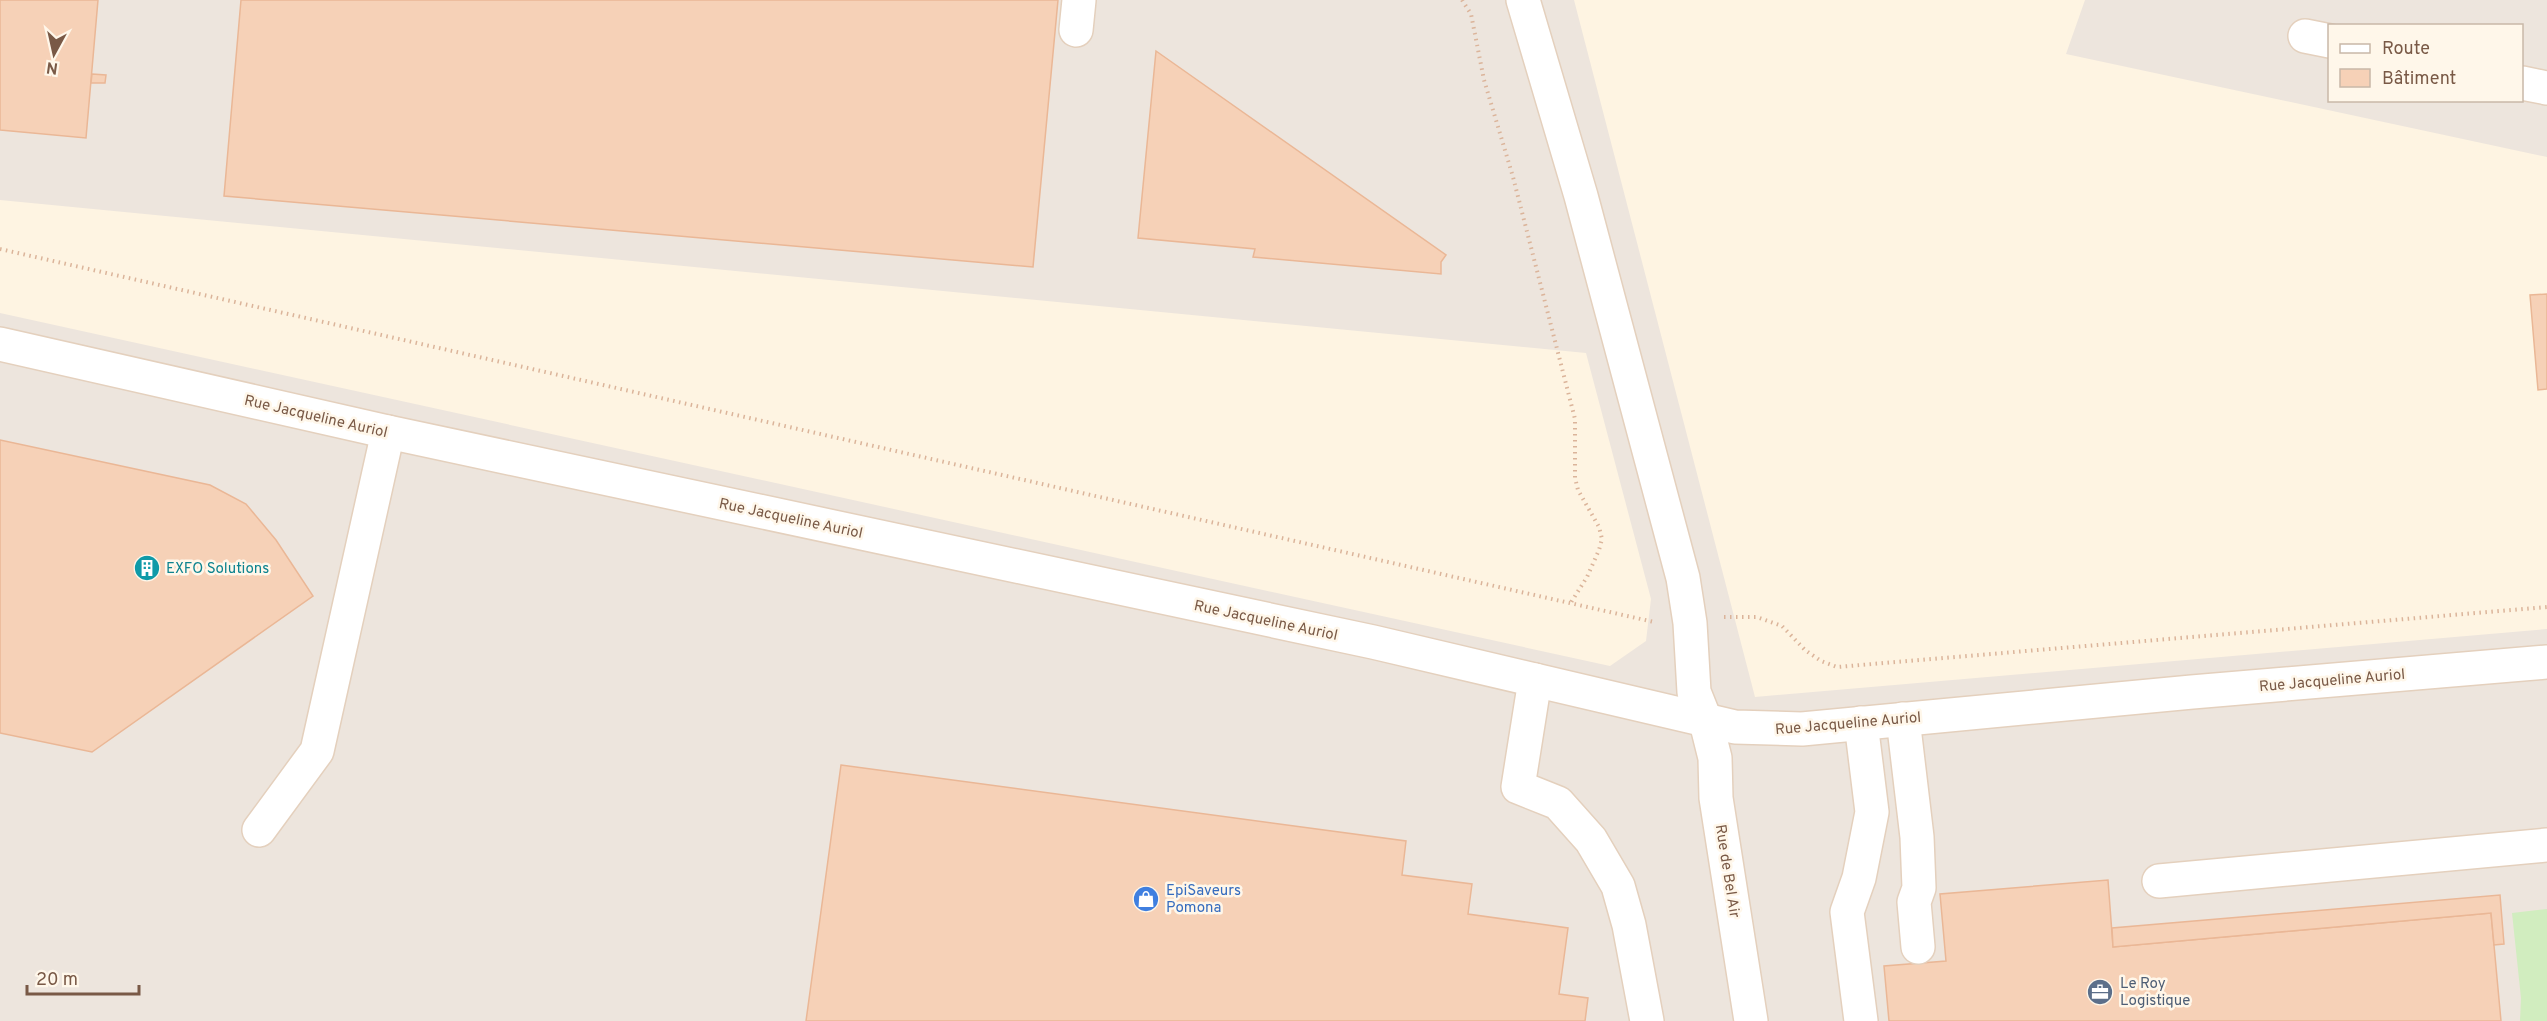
<svg xmlns="http://www.w3.org/2000/svg" width="2547" height="1021" viewBox="0 0 2547 1021" font-family="Overpass,sans-serif">
<style>
.industrial{fill:#ede5dd;fill-rule:evenodd}
.green{fill:#d1edbf}
.building{fill:#f6d1b7;stroke:#eab796;stroke-width:1.5}
.lines{fill:none;stroke-linecap:round;stroke-linejoin:round}
.minor-casing{stroke:#e4d0bd;stroke-width:36}
.path{stroke:#dbb49a;stroke-width:4;stroke-dasharray:1.5 4.5;stroke-linecap:butt}
.minor{stroke:#fff;stroke-width:33}
.labels{text-anchor:middle;stroke-width:5;stroke-linejoin:round;paint-order:stroke}
.street-label{font-size:15px;fill:#795946;stroke:#fff7ea}
.culture-label{font-size:15px;fill:#0d838f;stroke:#fff7ea;text-anchor:start}
.shop-label{font-size:15px;fill:#366cbe;stroke:#fff7ea;text-anchor:start}
.service-label{font-size:15px;fill:#4e5e75;stroke:#fff7ea;text-anchor:start}
</style>
<rect width="100%" height="100%" fill="#fef4e2"/>
<!-- industrial -->
<g class="industrial">
<path d="M0,0H1574L1755,697L2547,629V1021H0V313L1610,666L1646,641L1651,599L1586,353L0,200Z"/>
<path d="M2085,0H2547V157L2066,54ZM2330,26H2522V100H2330Z"/>
</g>
<!-- green -->
<path class="green" d="M2547,909V1021H2520L2521,998L2512,913Z"/>
<!-- building -->
<g class="building">
<path d="M0,0H98L86,138L0,130Z"/>
<path d="M241,0H1058L1033,267L224,196Z"/>
<path d="M1156,51L1446,255L1441,262V274L1253,257L1255,249L1138,238Z"/>
<path d="M92,74L106,75L105,83H91Z"/>
<path d="M2547,294V389L2538,390L2530,295Z"/>
<path d="M0,440L210,485L246,504L276,540L313,596L92,752L0,733Z"/>
<path d="M841,765L1406,841L1402,875L1472,884L1468,914L1568,928L1559,994L1588,998L1585,1021H806Z"/>
<path d="M2108,880L2113,947L2491,913L2501,1021H1889L1884,966L1946,961L1940,894Z"/>
<path d="M2500,895L2504,944L2494,945L2491,913L2113,947L2112,928Z"/>
</g>
<g class="lines">
<!-- minor casing -->
<g class="minor-casing">
<g id="minor">
<path d="M1523,0L1581,196L1683,578L1690,623L1694,692L1706,722L1715,758L1716,798L1751,1021"/>
<path d="M1076,30L1079,0"/>
<path d="M2305,36L2330,41"/>
<path d="M2522,83L2547,88"/>
<path d="M0,344L388,432L1373,642L1735,727L1802,729L2192,692L2547,662"/>
<path d="M1535,680L1518,787L1558,803L1591,840L1618,886L1629,925L1647,1021"/>
<path d="M1903,719L1917,837L1919,888L1914,902L1918,947"/>
<path d="M259,830L317,751L388,432"/>
<path d="M2159,881L2547,845"/>
<path d="M1861,1021L1847,912L1859,878L1872,812L1861,723"/>
</g>
</g>
<!-- path -->
<g class="path">
<path d="M1462,0L1471,14L1484,80L1513,177L1575,419V478L1578,490L1599,527L1602,539L1599,550L1587,577L1570,604"/>
<path d="M0,249L1654,622"/>
<path d="M1724,617H1757L1782,626L1805,650L1821,661L1837,667L2547,607"/>
</g>
<!-- minor -->
<use href="#minor" class="minor"/>
</g>
<!-- icons -->
<defs>
<g id="building-disc" transform="scale(1.35)"><circle r="9.5" fill="#0f9aa8" stroke="#fff7ea"/><path d="M-4-6H4V6H1V3H-1V6H-4ZM-2.5-4.3h1.7v1.8h-1.7ZM.8-4.3h1.7v1.8H.8ZM-2.5-1h1.7V.8h-1.7ZM.8-1h1.7V.8H.8Z" fill="#fff"/></g>
<g id="shop-disc" transform="scale(1.35)"><circle r="9.5" fill="#3f7fe0" stroke="#fff7ea"/><path d="M-5-2.5h2.3a2.7 3.5 0 0 1 5.4 0H5L5.5 6h-11ZM-1.5-2.5h3a1.5 2.3 0 0 0-3 0Z" fill="#fff"/></g>
<g id="office-disc" transform="scale(1.35)"><circle r="9.5" fill="#5c6f8a" stroke="#fff7ea"/><path d="M-6-3h4V-5.5h4V-3h4V5H-6ZM-1-4.5V-3h2v-1.5ZM-6 0V1H6V0Z" fill="#fff"/></g>
</defs>
<g fill-rule="evenodd">
<use href="#building-disc" x="147" y="568"/>
<use href="#shop-disc" x="1146" y="899"/>
<use href="#office-disc" x="2100" y="992"/>
</g>
<g class="labels">
<!-- street labels -->
<g class="street-label">
<text transform="translate(316 416) rotate(13)" y="5">Rue Jacqueline Auriol</text>
<text transform="translate(791 518) rotate(12)" y="5">Rue Jacqueline Auriol</text>
<text transform="translate(1266 620) rotate(12)" y="5">Rue Jacqueline Auriol</text>
<text transform="translate(2332 680) rotate(-5)" y="5">Rue Jacqueline Auriol</text>
<text transform="translate(1848 723) rotate(-5)" y="5">Rue Jacqueline Auriol</text>
<text transform="translate(1728 871) rotate(81)" y="5">Rue de Bel Air</text>
</g>
<!-- culture labels -->
<g class="culture-label">
<text x="166" y="573">EXFO Solutions</text>
</g>
<!-- shop labels -->
<g class="shop-label">
<text x="1166" y="895">EpiSaveurs<tspan x="1166" dy="17">Pomona</tspan></text>
</g>
<!-- service labels -->
<g class="service-label">
<text x="2120" y="988">Le Roy<tspan x="2120" dy="17">Logistique</tspan></text>
</g>
</g>
<!-- legend -->
<rect x="2328" y="24" width="195" height="78" fill="#fff7ea" stroke="#c9b8a8" stroke-width="1.5"/>
<rect x="2340" y="44" width="30" height="9" fill="#ffffff" stroke="#c9b8a8" stroke-width="1.5"/>
<text x="2382" y="54" font-size="18" fill="#795946">Route</text>
<rect x="2340" y="69" width="30" height="18" fill="#f6d1b7" stroke="#c9b8a8" stroke-width="1.5"/>
<text x="2382" y="84" font-size="18" fill="#795946">Bâtiment</text>
<!-- north arrow -->
<g transform="translate(54 54) rotate(188)" stroke="#fff7ea" stroke-width="4.5" paint-order="stroke">
<path d="M0-4.5L10 22L0 15L-10 22Z" fill="#795946"/>
<text y="-9" font-size="16" font-weight="bold" text-anchor="middle" fill="#795946">N</text>
</g>
<!-- scale -->
<path d="M27 985v9h112v-9" fill="none" stroke="#795946" stroke-width="3"/>
<text x="36" y="985" font-size="18" fill="#795946" stroke="#fff7ea" stroke-width="4.5" paint-order="stroke">20 m</text>
</svg>
